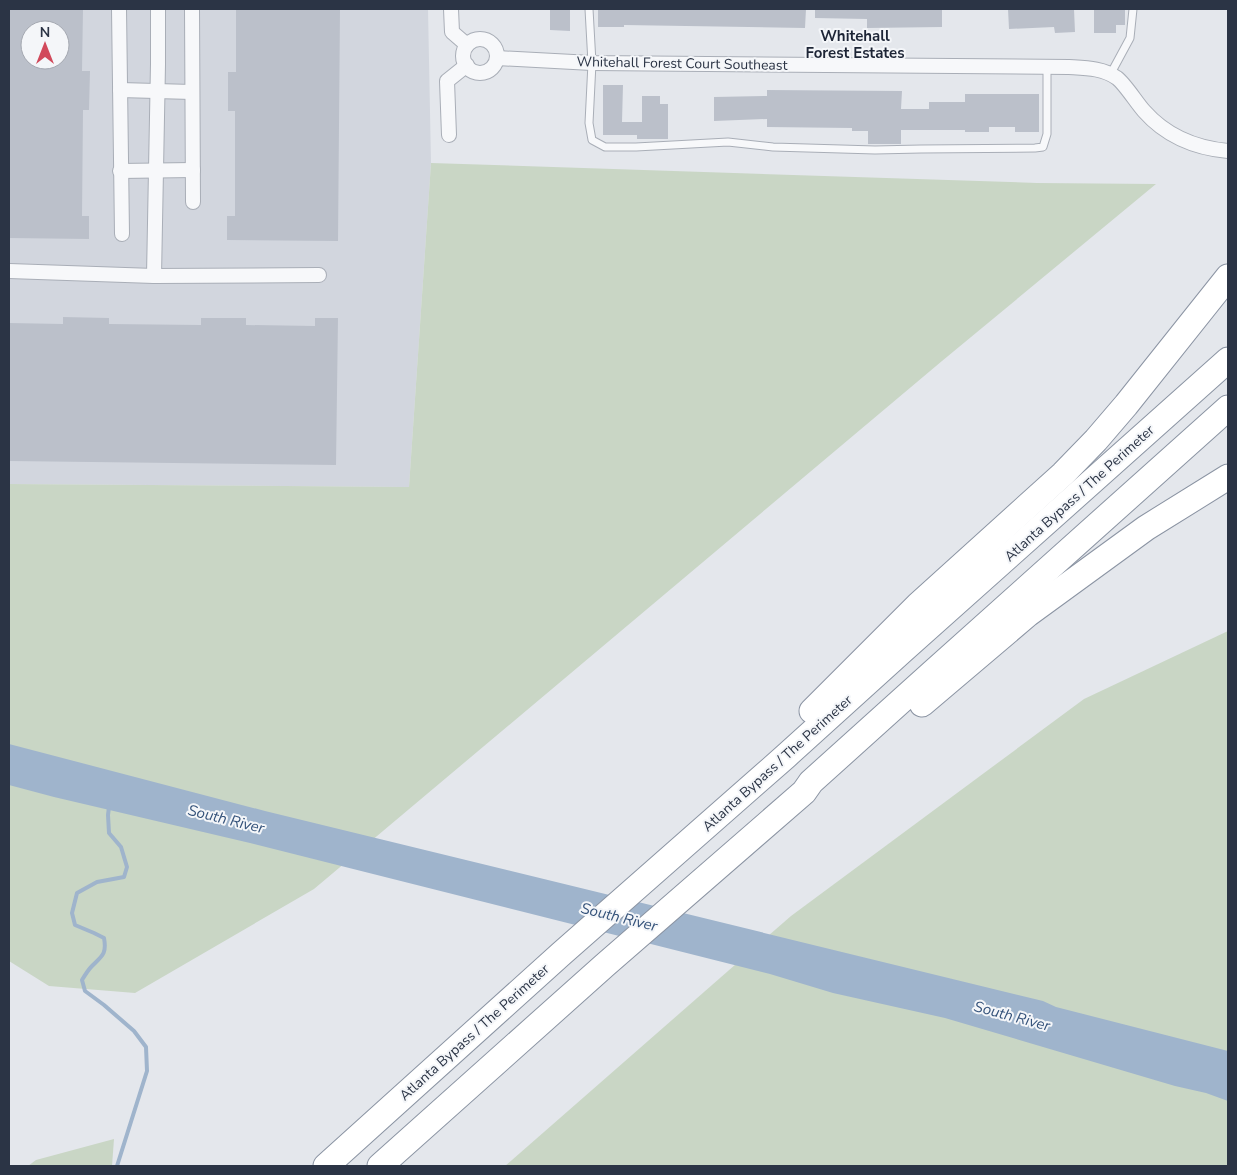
<svg xmlns="http://www.w3.org/2000/svg" width="1237" height="1175" viewBox="0 0 1237 1175" font-family="'Nunito Sans',sans-serif">
<style>
.built{fill:#d2d6de;fill-rule:evenodd}
.green{fill:#c9d6c5}
.water{fill:#9fb4cc}
.lines{fill:none;stroke-linecap:round;stroke-linejoin:round}
.stream{stroke:#9fb4cc;stroke-width:4}
.building{fill:#bbc0ca;fill-rule:evenodd}
.service-casing{stroke:#a9aeb7;stroke-width:9}
.minor-casing{stroke:#a9aeb7;stroke-width:16}
.motorway-casing{stroke:#8b94a3;stroke-width:27}
.service{stroke:#f7f8fa;stroke-width:7}
.minor{stroke:#f7f8fa;stroke-width:14}
.motorway{stroke:#fff;stroke-width:25}
.labels{text-anchor:middle;stroke-width:4;stroke-linejoin:round;paint-order:stroke}
.street-label{font-size:14px;fill:#2b3445;stroke:#f4f6f9}
.neighbourhood-label{font-size:15px;font-weight:bold;fill:#1d2536;stroke:#f4f6f9}
.water-label{font-size:15px;font-style:italic;fill:#34527a;stroke:#f4f6f9}
</style>
<rect width="100%" height="100%" fill="#e4e7ec"/>
<!-- built -->
<path class="built" d="M9,9H428L431,163L409,487L9,484ZM30,30H60V60H30Z"/>
<!-- green -->
<g class="green">
<path d="M431,163L1037,183L1156,184L942,361L314,889L135,993L49,986L9,961V484L409,487Z"/>
<path d="M1228,631V1166H505L791,916L1084,699Z"/>
<path d="M114,1139L112,1166H28L36,1160Z"/>
</g>
<!-- water -->
<path class="water" d="M9,744L265,811L1043,1001L1056,1007L1228,1051V1101L1206,1093L1175,1086L945,1018L833,993L770,974L250,843L54,797L9,785Z"/>
<g class="lines">
<!-- stream -->
<path class="stream" d="M109,807L108,815L109,833L121,847L127,867L124,877L97,882L77,893L72,913L75,925L94,933L104,938C107,954 102,956 92,966C88,970 85,975 82,980L85,991L104,1005L134,1031L146,1047L147,1071L117,1166"/>
</g>
<!-- building -->
<g class="building">
<path d="M9,9H83L82,71H90L89,110H83L82,216H89V239L9,238ZM30,30H60V60H30Z"/>
<path d="M236,9H340L338,241L227,240V216H235V111H228V72H236Z"/>
<path d="M550,9H570V31L550,30Z"/>
<path d="M598,9H806L805,28L624,25V27H598Z"/>
<path d="M815,9H942V27L867,28V19L815,18Z"/>
<path d="M1008,9H1074L1075,32L1055,33L1054,27L1009,29Z"/>
<path d="M1094,9H1117V10H1125V25H1116V33H1094Z"/>
<path d="M603,85H623L622,122H642V96H660V104H668V139H637V135H603Z"/>
<path d="M767,90L902,91L901,109H929V102H965V94H1039V132H1015V127H989V132H965V130H901V144H868V131H852V128L767,127V119L714,121V97L767,96Z"/>
<path d="M63,317L109,318V324L201,325V318H246V325L315,326V318H338L336,465L9,461V323L63,324Z"/>
</g>
<g class="lines">
<!-- service casing -->
<g class="service-casing">
<g id="service">
<path d="M589,9L592,63L589,123L592,140L605,147H636L728,142L773,147L875,150L921,149L1035,148L1043,147L1047,134V67"/>
<path d="M1110,75L1130,38L1133,9"/>
</g>
</g>
<!-- minor casing -->
<g class="minor-casing">
<g id="minor">
<path d="M119,9L122,234"/>
<path d="M192,9L193,202"/>
<path d="M451,9L452,32L467,45"/>
<circle cx="480" cy="56" r="17"/>
<path d="M497,58L592,63L1069,67C1086,68 1103,68 1117,78C1125,84 1136,102 1144,111C1166,136 1195,148 1228,151"/>
<path d="M120,90L192,92"/>
<path d="M449,135L447,81L467,65"/>
<path d="M120,171L193,170"/>
<path d="M9,271L154,276L319,275"/>
<path d="M154,276L158,64V9"/>
</g>
</g>
<!-- motorway casing -->
<g class="motorway-casing">
<g id="motorway">
<path d="M922,704L1028,614L1146,528L1228,477"/>
<path d="M812,711L918,605L1063,474L1096,440L1126,405L1228,277"/>
<path d="M326,1166L561,954L786,756L902,651L1228,360"/>
<path d="M380,1166L605,965L804,792L811,782L932,673L1228,408"/>
</g>
</g>
<!-- service -->
<use href="#service" class="service"/>
<!-- minor -->
<use href="#minor" class="minor"/>
<!-- motorway -->
<use href="#motorway" class="motorway"/>
</g>
<g class="labels">
<!-- street labels -->
<g class="street-label">
<text transform="translate(682 63) rotate(1)" y="5">Whitehall Forest Court Southeast</text>
<text transform="translate(1079 493) rotate(-42)" y="5">Atlanta Bypass / The Perimeter</text>
<text transform="translate(777 763) rotate(-42)" y="5">Atlanta Bypass / The Perimeter</text>
<text transform="translate(474 1032) rotate(-42)" y="5">Atlanta Bypass / The Perimeter</text>
</g>
<!-- neighbourhood labels -->
<g class="neighbourhood-label">
<text x="855" y="41">Whitehall<tspan x="855" dy="17">Forest Estates</tspan></text>
</g>
<!-- water labels -->
<g class="water-label">
<text transform="translate(226 819) rotate(14)" y="5">South River</text>
<text transform="translate(619 917) rotate(14)" y="5">South River</text>
<text transform="translate(1012 1016) rotate(15)" y="5">South River</text>
</g>
</g>
<!-- border -->
<rect width="1237" height="1175" fill="none" stroke="#2b3445" stroke-width="20"/>
<!-- north arrow -->
<g transform="translate(45 45)"><circle r="24" fill="#f4f6f9" stroke="#a4a8b1"/>
<path d="M0-4L9 19L0 12L-9 19Z" fill="#d1495b"/>
<text y="-8" font-size="14" font-weight="bold" text-anchor="middle" fill="#2b3445">N</text>
</g>
</svg>
